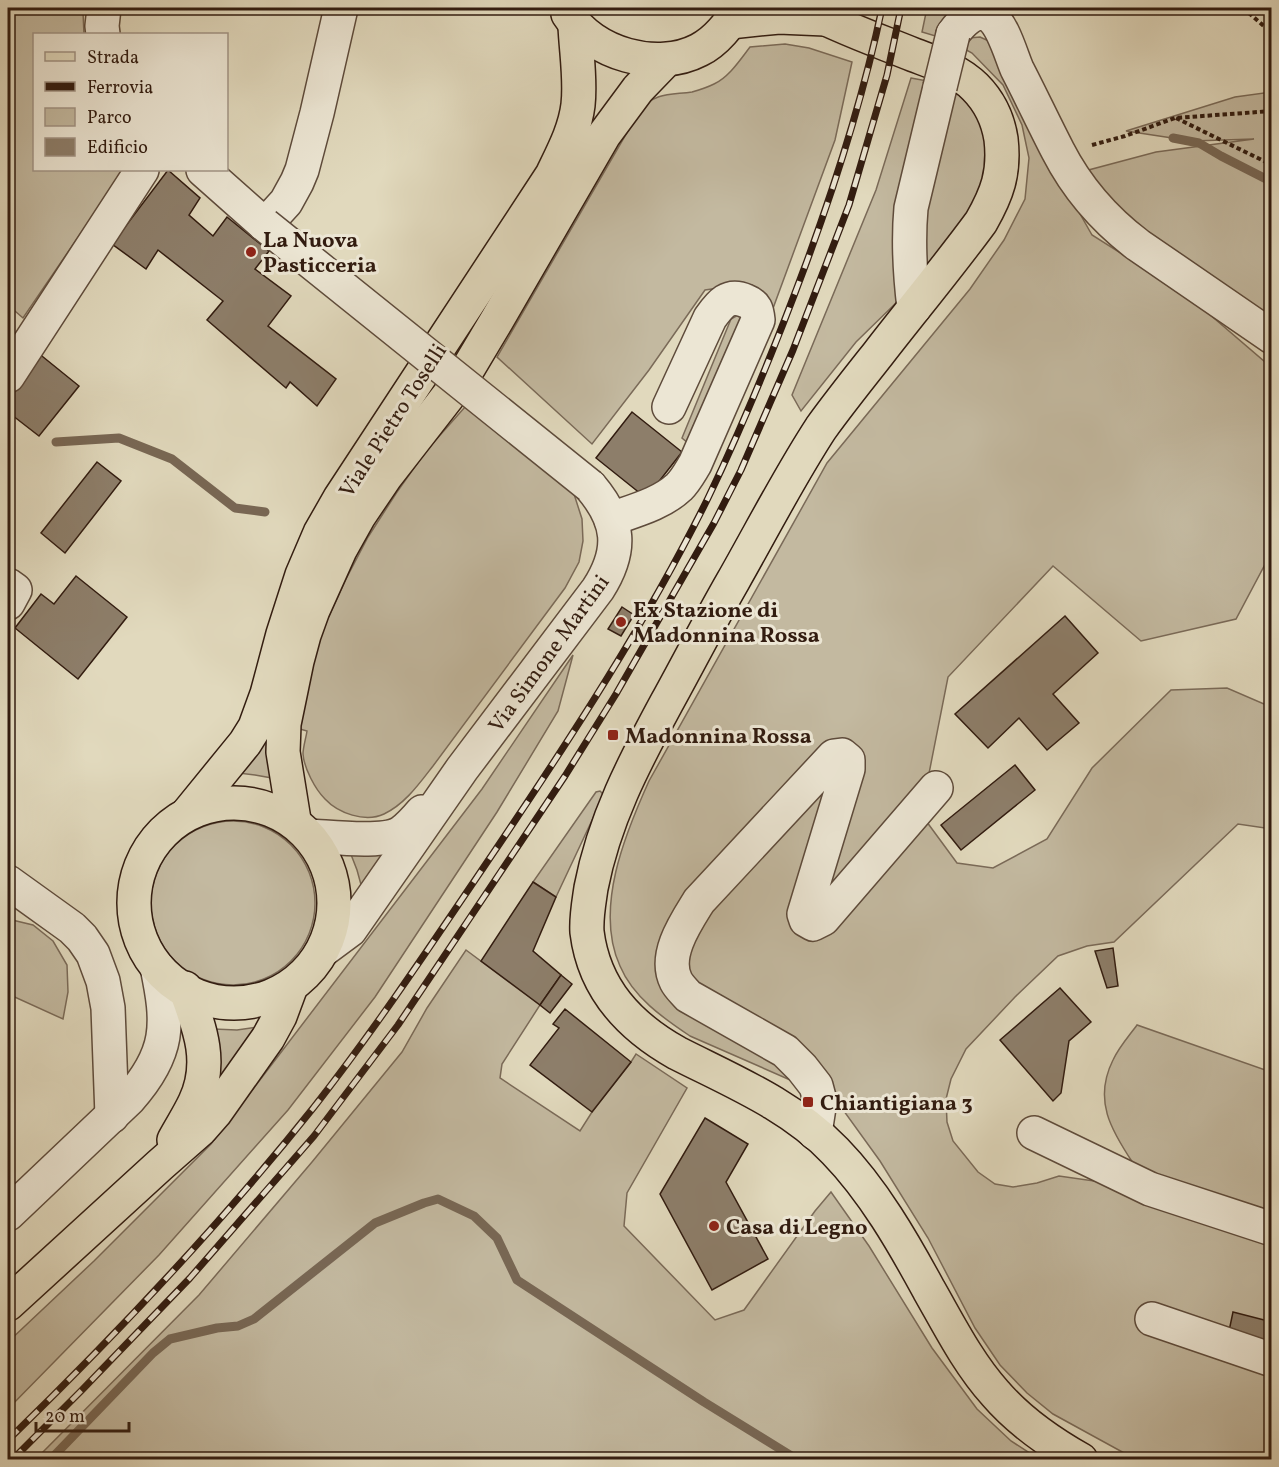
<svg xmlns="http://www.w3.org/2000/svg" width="1279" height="1467" viewBox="0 0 1279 1467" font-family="Vollkorn,serif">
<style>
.green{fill:#c3b9a0;stroke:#7a6a58;stroke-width:1.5}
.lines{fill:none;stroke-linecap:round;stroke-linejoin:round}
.stream{stroke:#786754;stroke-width:9}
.building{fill:#8d7e6a;stroke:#321c10;stroke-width:1.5}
.minor-casing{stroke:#5e4b3b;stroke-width:36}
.major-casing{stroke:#321c10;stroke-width:36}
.path{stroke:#321c10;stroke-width:4;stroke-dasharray:4.5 3;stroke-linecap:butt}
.minor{stroke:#ece6d4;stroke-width:33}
.major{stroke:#e1d9bd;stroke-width:33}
.rail-casing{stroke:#321c10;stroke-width:7}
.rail{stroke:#ece6d4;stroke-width:4.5;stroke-dasharray:14;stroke-linecap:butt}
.minor-bridge-casing{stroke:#5e4b3b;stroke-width:36;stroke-linecap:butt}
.minor-bridge{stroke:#ece6d4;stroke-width:33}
.poi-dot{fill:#8f2418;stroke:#ece6d4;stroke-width:2}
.labels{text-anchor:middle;stroke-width:6;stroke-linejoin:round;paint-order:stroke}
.poi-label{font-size:22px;font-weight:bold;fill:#321c10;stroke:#ece6d4;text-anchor:start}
.street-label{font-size:22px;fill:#321c10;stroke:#ece6d4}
</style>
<rect width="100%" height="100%" fill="#e1d9bd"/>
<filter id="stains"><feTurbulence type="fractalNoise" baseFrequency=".00333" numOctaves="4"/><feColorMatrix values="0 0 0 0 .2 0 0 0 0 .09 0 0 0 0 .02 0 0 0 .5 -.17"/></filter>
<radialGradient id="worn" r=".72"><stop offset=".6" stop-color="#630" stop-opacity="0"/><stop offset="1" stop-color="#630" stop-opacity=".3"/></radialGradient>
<!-- green -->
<g class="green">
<path d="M8,8H84L83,12L84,34H34V170H124L23,318L8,305Z"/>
<path d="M927,8H973L942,38L922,32Z"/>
<path d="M980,37L991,42L1054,168L1092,235L1187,295L1264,361L1271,364V553L1236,619L1141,641L1053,566L948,677L921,814L957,863L993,868L1047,839L1092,768L1171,690L1227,688L1271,707L1272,829L1238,824L1114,942L1087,946L1058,956L1015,997L966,1049L951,1079L946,1099L947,1122L953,1141L978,1172L995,1184L1013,1187L1037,1183L1059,1176L1115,1184L1133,1163C1111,1130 1093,1100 1113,1060C1119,1047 1129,1036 1137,1025L1271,1072V1459H1135L1053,1414L1027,1393L1000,1365L975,1328L928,1238L880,1161L836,1100L690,1036C663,1018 633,997 620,966C594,909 625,834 649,781L827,463L970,289L1004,240L1025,199L1029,158L1022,125L1003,85L972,53L961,47L969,38Z"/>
<path d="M785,44L809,48L852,62L835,140L772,311L748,284L705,290L649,370L592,444L497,357L640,110C656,92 670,95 692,92C699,90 708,87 714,84C729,77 740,60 750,47Z"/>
<path d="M911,78L933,82L897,302L856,342L801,411L792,395L876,190Z"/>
<path d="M950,90L959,95L972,108L979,119L987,142L984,178L976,202L928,265L922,268L916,258Z"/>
<path d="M1271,92V331L1114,215L1081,172L1156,152L1254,139L1192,141L1126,131L1235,97Z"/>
<path d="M738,315L744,317L694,448L682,438L731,319Z"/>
<path d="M465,407L574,494L582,519L583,541L579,562L565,588L433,766C419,784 405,804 384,814C365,823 338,813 325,799C315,789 304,768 303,754C303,747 306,738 307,731L300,729L311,673L322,631L346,579L368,537L397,492L426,451Z"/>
<path d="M573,655L558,711L497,812L375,997L288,1110L159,1255L8,1409V1342L94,1261L211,1144L482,789Z"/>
<path d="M266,735L268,759L272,778L255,775L238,773Z"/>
<path d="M600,791L603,794L602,799L556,897L533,882L596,792Z"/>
<circle cx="233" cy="903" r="82"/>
<path d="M397,850L363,892L357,870L350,852Z"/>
<path d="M8,919L33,925L53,941L67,965L68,992L63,1019L8,994Z"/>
<path d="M466,950L540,1005L502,1064L500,1078L580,1131L592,1112L631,1062L636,1054L687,1088L627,1193L624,1226L715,1320L744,1310L815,1211L831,1192L869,1246L932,1348L977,1409L1011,1441L1039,1459L35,1460L199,1295L312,1162L402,1052L427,1008Z"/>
<path d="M265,1026L218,1092L214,1029L237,1030Z"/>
</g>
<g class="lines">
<!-- stream -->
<g class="stream">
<path d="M1173,138L1199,143L1221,156L1272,182"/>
<path d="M56,442L119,438L172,459L235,508L265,512"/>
<path d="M50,1460L153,1353L170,1339L217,1328L238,1326L254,1319L375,1223L424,1203L438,1199L474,1216L497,1238L517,1280L704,1402L798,1460"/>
</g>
</g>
<!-- building -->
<g class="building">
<path d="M168,170L200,198L189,215L213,236L227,217L269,251L255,269L291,296L268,326L336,379L317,406L290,382L286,388L207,320L223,301L158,250L146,269L112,244Z"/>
<path d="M32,348L79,386L39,436L8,412V391Z"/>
<path d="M632,412L682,452L646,498L596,458Z"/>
<path d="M97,462L121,481L65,553L41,533Z"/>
<path d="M76,576L127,617L78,679L15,628L41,594L54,604Z"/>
<path d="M622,607L634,615L621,636L608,629Z"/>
<path d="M1065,616L1098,653L1053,694L1079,723L1047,750L1019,718L988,748L955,714Z"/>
<path d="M1015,765L1035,790L961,850L941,825Z"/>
<path d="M533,882L556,897L533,951L561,975L540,1005L481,961Z"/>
<path d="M1113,948L1118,986L1107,988L1095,951Z"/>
<path d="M561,975L572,984L550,1013L540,1005Z"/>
<path d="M1060,988L1091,1022L1069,1041L1061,1093L1053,1101L1000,1040Z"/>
<path d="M565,1009L631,1062L592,1112L530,1065L559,1028L553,1024Z"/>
<path d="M705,1118L748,1144L726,1182L768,1259L712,1290L660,1194Z"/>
<path d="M1233,1312L1272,1322V1347L1229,1331Z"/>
</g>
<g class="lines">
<!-- minor casing -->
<g class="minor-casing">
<g id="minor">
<path d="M103,34L102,26L104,8"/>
<path d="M953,34C961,23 975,7 990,16C1003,25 1011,55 1017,69C1031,96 1044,124 1058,151C1077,188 1105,220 1138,245L1272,337"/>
<path d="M203,170L265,225L286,202L297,182L302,170L317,113L341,8"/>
<path d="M914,308C910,275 908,241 911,208L940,87"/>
<path d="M8,376L142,170"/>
<path d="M611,519C633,511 661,504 679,487C686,480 690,472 695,464L758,320C757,310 756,305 746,301C728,293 720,304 710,318L669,407"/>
<path d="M8,585L15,590L8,603"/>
<path d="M310,836C332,837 385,844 402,832C410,826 416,819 422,812"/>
<path d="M8,882L72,928L82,938L93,954L103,981L108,1008L112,1116"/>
<path d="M323,950L350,930L462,769L598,589C623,550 620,521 590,486"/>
<path d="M815,1133L820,1101L816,1086L802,1068L785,1051L688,996C684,991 679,987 676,981C663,955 686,922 699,901L834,756L842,755L848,760V769L804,914L806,920L813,924L823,919L936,788"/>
<path d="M1034,1133L1150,1189L1272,1229"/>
<path d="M8,1214L129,1099C170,1053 169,1024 157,967"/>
<path d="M1152,1319L1272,1360"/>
</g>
</g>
<!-- major casing -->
<g class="major-casing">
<g id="major">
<path d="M804,8C839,27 877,40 914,55C935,63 958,70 975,87C989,101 998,120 1001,139C1005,173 997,194 981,222C948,267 912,310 878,354C859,378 839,403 821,428C789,477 762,530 733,581C710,621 689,662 667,702C634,763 604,820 591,888C589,902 586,917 587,932C594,989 629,1026 677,1053C732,1081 791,1105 835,1151C873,1190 903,1242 929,1290C949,1325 968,1363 995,1393C1019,1421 1049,1442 1081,1460"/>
<path d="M568,14C593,54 657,72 699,50C717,41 729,24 740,8"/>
<path d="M730,22L779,17L825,19"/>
<circle cx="234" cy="903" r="100"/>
<path d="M188,813L245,743L255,727L267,694L283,634L302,575L320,533L340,498L552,175C563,152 575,130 578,105C581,79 576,51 575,25"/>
<path d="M294,820L283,752L284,724L297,661L304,635L313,610L340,550L359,516L386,476L463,377L497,320L604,135L638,89L666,60"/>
<path d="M174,1140C181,1127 189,1115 195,1102C214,1062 199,1026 185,988"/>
<path d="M8,1304L160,1165L201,1129L215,1113L268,1038L280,1016L290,989"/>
</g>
</g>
<!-- path -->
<g class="path">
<path d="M1243,8L1272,33"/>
<path d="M1176,118L1272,165"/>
<path d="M1092,145L1125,136L1175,118L1272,111"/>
</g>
<!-- minor -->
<use href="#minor" class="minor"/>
<!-- major -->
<use href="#major" class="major"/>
<!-- rail casing -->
<g class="rail-casing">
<g id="rail">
<path d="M8,1440C116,1335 220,1225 314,1107C379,1024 437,936 496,849C572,736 648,620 708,498C745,421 777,342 807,261C837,179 864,94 882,8"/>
<path d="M12,1460L82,1390L190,1278L314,1136L398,1025L565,776L616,694L714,523L741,470L793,350L849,205L887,75L901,8"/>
</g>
</g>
<!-- rail -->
<use href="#rail" class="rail"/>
<!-- minor-bridge casing -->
<g class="minor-bridge-casing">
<g id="minor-bridge">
<path d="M940,87L953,34"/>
<path d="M265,225L590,486"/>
</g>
</g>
<!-- minor-bridge -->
<use href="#minor-bridge" class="minor-bridge"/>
</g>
<!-- markers -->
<g class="poi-dot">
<circle cx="251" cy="252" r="6"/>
<circle cx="621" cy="622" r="6"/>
<rect x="607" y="729" width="12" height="12" rx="3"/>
<rect x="802" y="1096" width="12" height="12" rx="3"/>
<circle cx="714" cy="1226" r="6"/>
</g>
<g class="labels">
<!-- poi labels -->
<g class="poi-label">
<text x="263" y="247">La Nuova<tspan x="263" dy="25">Pasticceria</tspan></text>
<text x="633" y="617">Ex Stazione di<tspan x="633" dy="25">Madonnina Rossa</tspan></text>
<text x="625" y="743">Madonnina Rossa</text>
<text x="820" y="1110">Chiantigiana 3</text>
<text x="726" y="1234">Casa di Legno</text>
</g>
<!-- street labels -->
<g class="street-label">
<text transform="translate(392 420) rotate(-57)" y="8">Viale Pietro Toselli</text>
<text transform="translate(548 653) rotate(-54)" y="8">Via Simone Martini</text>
</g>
</g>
<!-- margin -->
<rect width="1279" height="1467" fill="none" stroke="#e1d9bd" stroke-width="30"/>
<rect x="9" y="9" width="1261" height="1449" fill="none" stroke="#321c10" stroke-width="3"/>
<rect x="15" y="15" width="1249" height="1437" fill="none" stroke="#321c10" stroke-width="1.5"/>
<!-- legend -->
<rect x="33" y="33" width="195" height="138" fill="#ece6d4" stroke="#a29586" stroke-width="1.5"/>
<rect x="45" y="52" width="30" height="9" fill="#e1d9bd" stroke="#a29586" stroke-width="1.5"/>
<text x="87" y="63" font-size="18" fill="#321c10">Strada</text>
<rect x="45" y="82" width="30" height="9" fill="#321c10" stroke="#a29586" stroke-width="1.5"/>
<text x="87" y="93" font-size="18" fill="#321c10">Ferrovia</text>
<rect x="45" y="108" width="30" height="18" fill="#c3b9a0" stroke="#a29586" stroke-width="1.5"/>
<text x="87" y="123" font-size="18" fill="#321c10">Parco</text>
<rect x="45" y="138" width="30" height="18" fill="#8d7e6a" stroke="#a29586" stroke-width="1.5"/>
<text x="87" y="153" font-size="18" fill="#321c10">Edificio</text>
<!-- scale -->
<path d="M36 1422v9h93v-9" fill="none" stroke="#321c10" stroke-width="3"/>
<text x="45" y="1422" font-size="18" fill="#321c10" stroke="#ece6d4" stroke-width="4.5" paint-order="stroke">20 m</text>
<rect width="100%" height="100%" filter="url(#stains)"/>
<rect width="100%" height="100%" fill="url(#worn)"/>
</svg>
